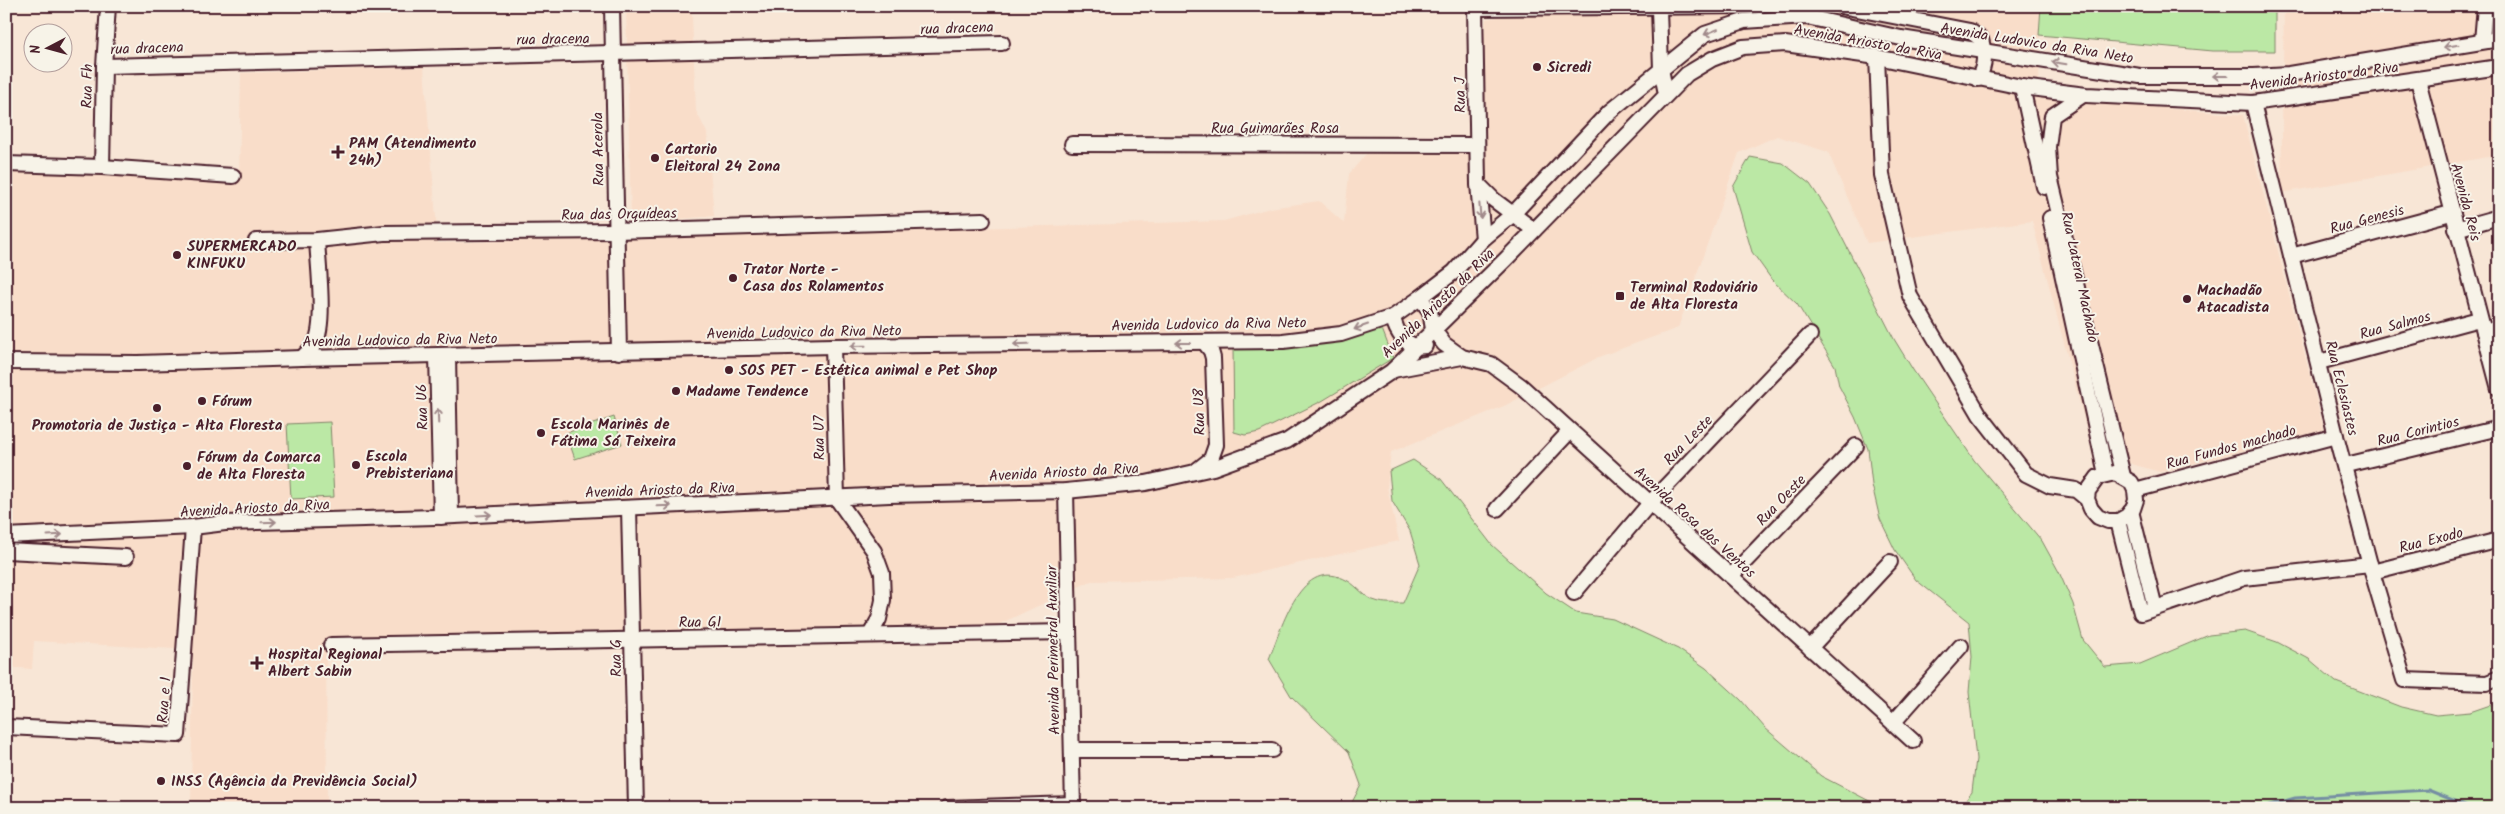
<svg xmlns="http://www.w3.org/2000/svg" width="2505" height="814" viewBox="0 0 2505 814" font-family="Kalam,sans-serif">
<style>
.built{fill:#f9ddc9}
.green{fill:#bbe8a5;stroke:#828468}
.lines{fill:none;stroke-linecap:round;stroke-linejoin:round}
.stream{stroke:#758ea3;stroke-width:3}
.minor-casing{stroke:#4a1f2b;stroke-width:18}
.minor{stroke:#f7f3e8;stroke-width:14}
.oneway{stroke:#a0898a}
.poi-dot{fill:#4a1f2b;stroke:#f7f3e8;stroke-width:2}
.labels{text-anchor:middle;stroke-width:4;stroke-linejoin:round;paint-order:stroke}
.street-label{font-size:15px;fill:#4a1f2b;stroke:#f7f3e8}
.poi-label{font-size:15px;font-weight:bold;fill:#4a1f2b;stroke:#f7f3e8;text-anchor:start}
</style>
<rect width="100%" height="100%" fill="#f8e6d6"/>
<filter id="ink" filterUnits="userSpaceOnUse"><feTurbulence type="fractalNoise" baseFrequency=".02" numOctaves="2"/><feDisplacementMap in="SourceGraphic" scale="10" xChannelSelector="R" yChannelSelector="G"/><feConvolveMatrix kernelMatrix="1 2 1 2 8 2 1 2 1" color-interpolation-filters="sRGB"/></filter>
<g filter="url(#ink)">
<!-- built -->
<g class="built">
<path d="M626,6H689L692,16L696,111L707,133L714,216L631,223Z"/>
<path d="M1567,6H2040L2039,97L2243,115L2324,430L2160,472L2093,453L2032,221L1867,243L1828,152L1777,136L1739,153L1678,328L1601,356L1504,406L1391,452L1387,487L1399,541L1233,578L1091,581L995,626L615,631L326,639L327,808H191L193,650L34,641L32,669L6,667V170L239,181L241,73L424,67L438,243L1224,221L1270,208L1319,201L1344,223L1349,174L1366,154L1471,149L1486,19Z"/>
<path d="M2284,6H2499V155L2281,193Z"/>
</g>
<!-- green -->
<g class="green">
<path d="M2041,6H2275V51H2213L2039,35Z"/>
<path d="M1750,157L1783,163L1810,184L1830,214L1894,339L1913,370L1974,460L2042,541L2059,572L2073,604L2083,640L2105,667L2140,664L2209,635L2245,631L2277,642L2309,659L2336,682L2401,707L2436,715L2470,712L2499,702V808H1960L1972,792L1976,759L1969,692L1972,657L1969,622L1916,580L1895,550L1880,519L1872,485L1868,449L1855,417L1839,386L1835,366L1797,304L1772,280L1752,252L1733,187Z"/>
<path d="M1382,329L1393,358L1322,401L1259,432L1245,435L1234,432L1233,349H1284Z"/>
<path d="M614,417L622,444L575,459L566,433Z"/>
<path d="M330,422L334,497L291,499L287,424Z"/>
<path d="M1413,460L1441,479L1492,545L1546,593L1576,613L1613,619L1678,649L1706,668L1741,700L1765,728L1821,776L1883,808H1349L1361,785L1349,752L1291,696L1269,659C1282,627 1301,554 1348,581C1357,586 1366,599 1376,601C1384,604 1394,603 1403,603L1420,564L1410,531L1392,501L1389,471Z"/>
</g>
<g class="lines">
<!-- stream -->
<path class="stream" d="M2260,808L2295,798L2428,790L2472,808"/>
<!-- minor casing -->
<g class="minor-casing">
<g id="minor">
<path d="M612,6L619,352"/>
<path d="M1475,6L1478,184L1483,239"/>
<path d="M1841,6L1970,31L1981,39C1985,55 1986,64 1978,79"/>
<path d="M1475,8L1759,6"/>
<path d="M1659,9L1661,69L1666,94"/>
<path d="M2482,41L2485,6"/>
<path d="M1877,57L1882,175L1910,296L1980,415L2026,474L2050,486L2076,490L2087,499L2091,509L2098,517L2108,521H2118L2127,516L2133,509L2136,500L2135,490L2131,482L2115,473L2098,477L2088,491L2087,499"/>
<path d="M104,66L1002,43"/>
<path d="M2418,80L2499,389"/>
<path d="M2022,87L2044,187"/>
<path d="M2083,95L2052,116L2048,147L2050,177L2123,476"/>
<path d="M2253,103L2336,436L2372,572L2404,680L2487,683L2499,678"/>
<path d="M1072,144L1477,145"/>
<path d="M6,164L102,167L233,176"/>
<path d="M102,167L104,66L108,6"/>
<path d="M1478,184L1494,200L1534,230"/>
<path d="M2050,218L2106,474"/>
<path d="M2456,229L2499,217"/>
<path d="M256,241L317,240L384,233L616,231L983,220"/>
<path d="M2291,256L2451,213"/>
<path d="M1420,298L1430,311L1433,329L1444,344L1462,357L1491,364L1521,386L1913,741"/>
<path d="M1393,317C1396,333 1407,349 1425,346"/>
<path d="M2484,332L2499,328"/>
<path d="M833,346L837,499L874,551L882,573L883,600L879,619L870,635"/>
<path d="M437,356L441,517"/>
<path d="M448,356L451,516"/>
<path d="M302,358C306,353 312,349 315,343C326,325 318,263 317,240"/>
<path d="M6,362L138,363L302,358L833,346L1283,341L1341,334L1393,317L1420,298L1454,272L1483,239L1512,215L1609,112L1705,34L1744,21L1807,17L1901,38L2140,76H2254L2289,74L2499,39"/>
<path d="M2319,362L2479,319"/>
<path d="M1393,370L1462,357"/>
<path d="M2346,465L2499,428"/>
<path d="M1197,470L1211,459L1216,445L1213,358L1211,351L1204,342"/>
<path d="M2135,490L2336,436"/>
<path d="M1066,491L1073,808"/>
<path d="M629,508L636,808"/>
<path d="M1497,509L1570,431"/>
<path d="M2131,511L2155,608"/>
<path d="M2118,521L2141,613L2244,578L2370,564"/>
<path d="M6,536L193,527L225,523L435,517L889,495L1066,491L1146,483L1213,468L1287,441L1392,371L1506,259L1687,74L1712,59L1743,47L1785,44L1877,57L2022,87L2086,95L2253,103L2499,67"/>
<path d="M6,551L126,557"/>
<path d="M2372,572L2499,540"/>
<path d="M1731,576L1856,446"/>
<path d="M1574,593L1650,503L1810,335"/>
<path d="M331,645L1069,632"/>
<path d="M1810,648L1890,562"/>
<path d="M1893,723L1961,646"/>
<path d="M6,727L178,735L193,527"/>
<path d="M1072,750H1272"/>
<path d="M947,808L1073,804"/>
</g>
</g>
<!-- minor -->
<use href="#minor" class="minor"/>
</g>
<!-- one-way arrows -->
<defs><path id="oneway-shaft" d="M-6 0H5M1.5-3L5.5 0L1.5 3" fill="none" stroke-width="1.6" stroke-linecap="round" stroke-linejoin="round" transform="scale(1.25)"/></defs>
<g class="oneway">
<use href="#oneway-shaft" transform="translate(1711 32) rotate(158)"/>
<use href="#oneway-shaft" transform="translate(2451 46) rotate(170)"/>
<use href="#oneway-shaft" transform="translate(2059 63) rotate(-171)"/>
<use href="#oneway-shaft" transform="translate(2220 76) rotate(-180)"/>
<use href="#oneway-shaft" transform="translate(1480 211) rotate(85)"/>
<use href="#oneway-shaft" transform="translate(1361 327) rotate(161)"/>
<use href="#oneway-shaft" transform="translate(1183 343) rotate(180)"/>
<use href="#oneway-shaft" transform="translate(1021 344) rotate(178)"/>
<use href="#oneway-shaft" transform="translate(858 346) rotate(179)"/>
<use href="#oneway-shaft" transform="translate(438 416) rotate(-92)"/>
<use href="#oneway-shaft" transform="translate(664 506) rotate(-2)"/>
<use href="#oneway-shaft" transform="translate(484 515) rotate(-3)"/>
<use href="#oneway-shaft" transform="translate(269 522) rotate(-2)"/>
<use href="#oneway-shaft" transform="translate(55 535) rotate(-3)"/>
</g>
</g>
<!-- markers -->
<g class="poi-dot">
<circle cx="1537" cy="67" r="5"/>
<path d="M335.5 144.5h5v5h5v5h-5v5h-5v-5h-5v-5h5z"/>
<circle cx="655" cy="158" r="5"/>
<circle cx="177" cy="255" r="5"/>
<circle cx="733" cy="278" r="5"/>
<rect x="1615" y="291" width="10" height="10" rx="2.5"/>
<circle cx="2187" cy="299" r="5"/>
<circle cx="729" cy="370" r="5"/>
<circle cx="676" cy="391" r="5"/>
<circle cx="202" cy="401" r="5"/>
<circle cx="157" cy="408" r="5"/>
<circle cx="541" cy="433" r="5"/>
<circle cx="356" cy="465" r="5"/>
<circle cx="187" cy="466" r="5"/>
<path d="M254.5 655.5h5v5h5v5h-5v5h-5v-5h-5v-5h5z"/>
<circle cx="161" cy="781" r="5"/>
</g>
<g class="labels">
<!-- street labels -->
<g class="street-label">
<text transform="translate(957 28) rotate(-2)" y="5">rua dracena</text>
<text transform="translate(553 39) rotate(-1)" y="5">rua dracena</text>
<text transform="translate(1868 42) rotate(10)" y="5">Avenida Ariosto da Riva</text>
<text transform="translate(2037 43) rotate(9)" y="5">Avenida Ludovico da Riva Neto</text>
<text transform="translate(147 48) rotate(-2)" y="5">rua dracena</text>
<text transform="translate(2324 76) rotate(-7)" y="5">Avenida Ariosto da Riva</text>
<text transform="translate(87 86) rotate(-89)" y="5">Rua Fh</text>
<text transform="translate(1460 95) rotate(-91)" y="5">Rua J</text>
<text x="1275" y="133">Rua Guimarães Rosa</text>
<text transform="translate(598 149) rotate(-91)" y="5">Rua Acerola</text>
<text transform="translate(2466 202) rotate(75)" y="5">Avenida Reis</text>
<text transform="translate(619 214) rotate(-1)" y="5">Rua das Orquídeas</text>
<text transform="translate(2367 219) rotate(-15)" y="5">Rua Genesis</text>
<text transform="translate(2080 277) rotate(78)" y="5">Rua Lateral Machado</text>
<text transform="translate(1438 303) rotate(-44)" y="5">Avenida Ariosto da Riva</text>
<text transform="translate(1209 324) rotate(-1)" y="5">Avenida Ludovico da Riva Neto</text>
<text transform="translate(2395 325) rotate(-15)" y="5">Rua Salmos</text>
<text transform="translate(804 332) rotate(-1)" y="5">Avenida Ludovico da Riva Neto</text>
<text transform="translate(400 340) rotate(-1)" y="5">Avenida Ludovico da Riva Neto</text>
<text transform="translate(2342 388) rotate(76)" y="5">Rua Eclesiastes</text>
<text transform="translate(422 407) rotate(-92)" y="5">Rua U6</text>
<text transform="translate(1199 412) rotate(-92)" y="5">Rua U8</text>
<text transform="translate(2418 431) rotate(-14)" y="5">Rua Corintios</text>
<text transform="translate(819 438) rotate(-91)" y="5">Rua U7</text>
<text transform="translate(1688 440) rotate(-46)" y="5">Rua Leste</text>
<text transform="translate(2231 447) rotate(-15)" y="5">Rua Fundos machado</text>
<text transform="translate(1064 472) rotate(-3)" y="5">Avenida Ariosto da Riva</text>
<text transform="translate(660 490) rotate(-2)" y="5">Avenida Ariosto da Riva</text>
<text transform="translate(1781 500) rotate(-46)" y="5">Rua Oeste</text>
<text transform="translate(255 508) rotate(-3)" y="5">Avenida Ariosto da Riva</text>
<text transform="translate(1695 522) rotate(42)" y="5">Avenida Rosa dos Ventos</text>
<text transform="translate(2431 540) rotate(-14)" y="5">Rua Exodo</text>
<text transform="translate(700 622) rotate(-1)" y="5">Rua G1</text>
<text transform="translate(1053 650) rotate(-91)" y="5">Avenida Perimetral Auxiliar</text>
<text transform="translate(616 658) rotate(-91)" y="5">Rua G</text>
<text transform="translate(164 700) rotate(-86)" y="5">Rua e 1</text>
</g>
<!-- poi labels -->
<g class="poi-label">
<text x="1547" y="72">Sicredi</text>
<text x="349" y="148">PAM (Atendimento<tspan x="349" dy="17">24h)</tspan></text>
<text x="665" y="154">Cartorio<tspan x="665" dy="17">Eleitoral 24 Zona</tspan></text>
<text x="187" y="251">SUPERMERCADO<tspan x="187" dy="17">KINFUKU</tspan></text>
<text x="743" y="274">Trator Norte -<tspan x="743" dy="17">Casa dos Rolamentos</tspan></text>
<text x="1630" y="292">Terminal Rodoviário<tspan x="1630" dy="17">de Alta Floresta</tspan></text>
<text x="2197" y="295">Machadão<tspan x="2197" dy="17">Atacadista</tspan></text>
<text x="739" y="375">SOS PET - Estética animal e Pet Shop</text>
<text x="686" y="396">Madame Tendence</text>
<text x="212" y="406">Fórum</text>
<text x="551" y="429">Escola Marinês de<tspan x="551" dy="17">Fátima Sá Teixeira</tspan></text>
<text x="157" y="430" text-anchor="middle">Promotoria de Justiça - Alta Floresta</text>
<text x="366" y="461">Escola<tspan x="366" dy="17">Prebisteriana</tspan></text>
<text x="197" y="462">Fórum da Comarca<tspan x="197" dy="17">de Alta Floresta</tspan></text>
<text x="268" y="659">Hospital Regional<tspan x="268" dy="17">Albert Sabin</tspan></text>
<text x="171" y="786">INSS (Agência da Previdência Social)</text>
</g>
</g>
<!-- margin -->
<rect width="2505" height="814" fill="none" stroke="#f7f3e8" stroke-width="25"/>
<rect x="12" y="12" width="2480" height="789" fill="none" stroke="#4a1f2b" stroke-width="2" filter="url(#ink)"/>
<!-- north arrow -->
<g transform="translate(48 48) rotate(264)"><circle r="24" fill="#f7f3e8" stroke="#b29e9c"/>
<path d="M0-4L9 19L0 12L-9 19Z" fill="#4a1f2b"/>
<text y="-8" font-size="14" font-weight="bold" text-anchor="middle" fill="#4a1f2b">N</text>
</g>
</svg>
